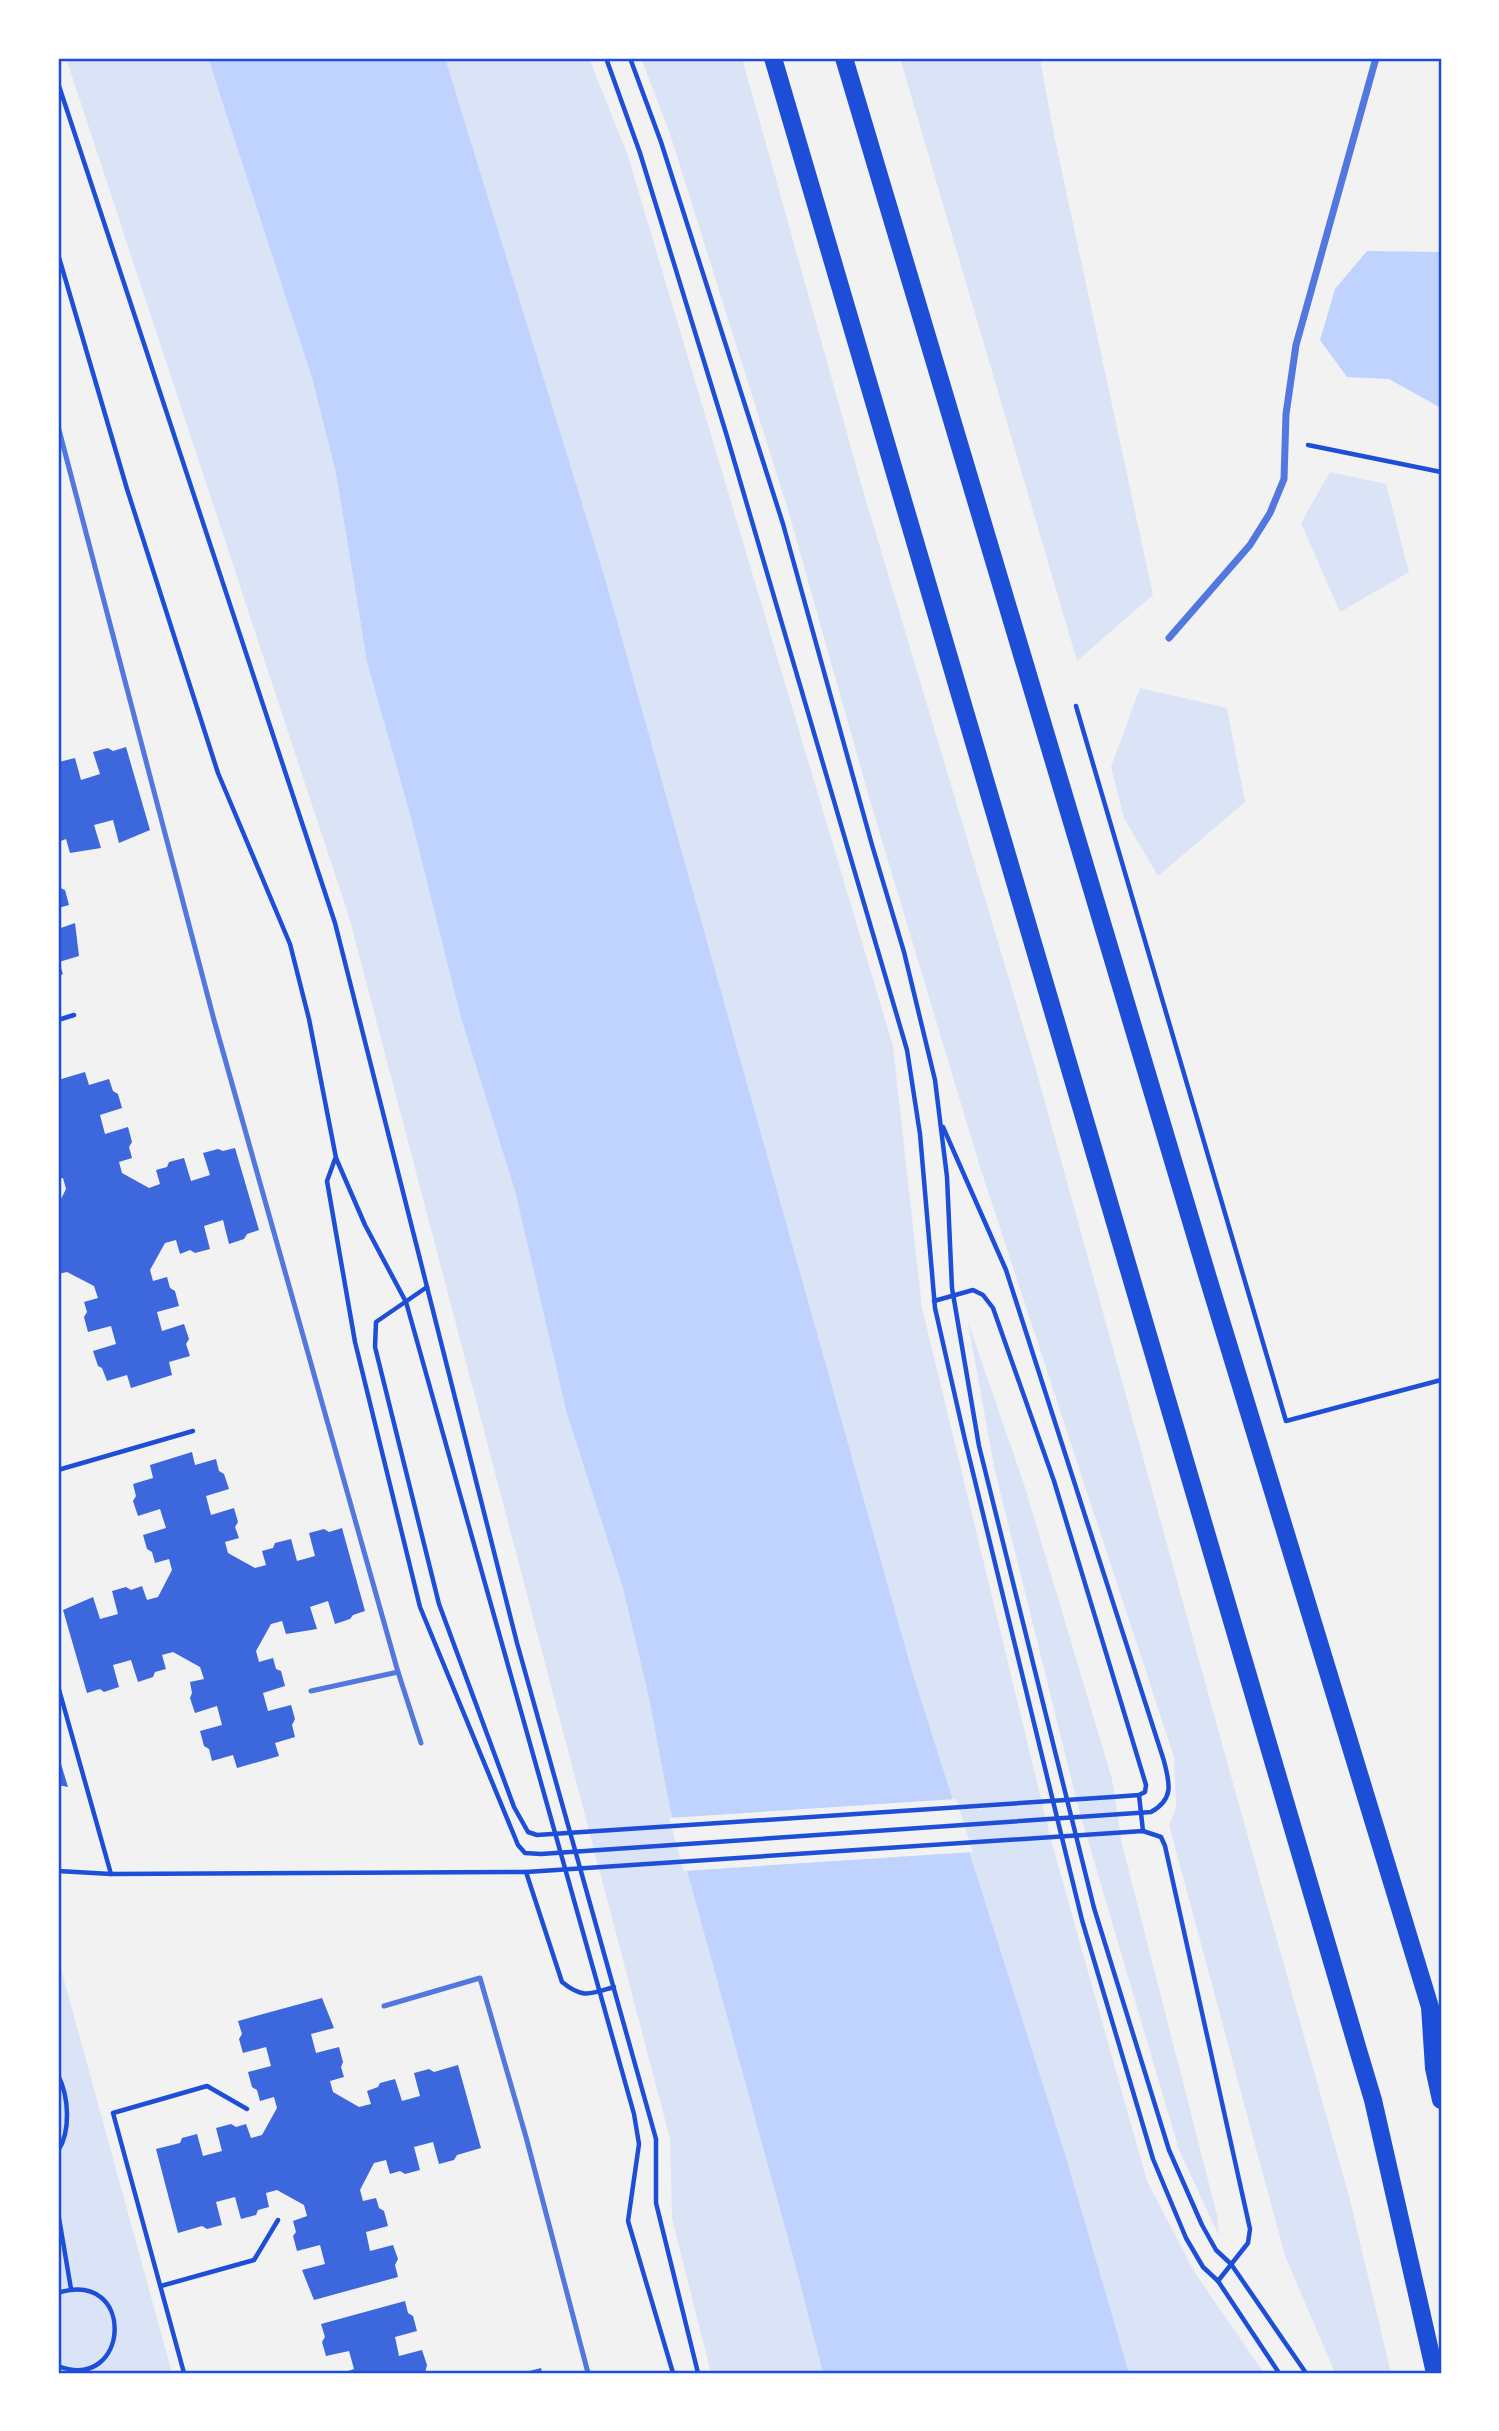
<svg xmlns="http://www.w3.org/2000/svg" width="1499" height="2431" viewBox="0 0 1499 2431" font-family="'Titillium Web',sans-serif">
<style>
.green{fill:#dbe4f7}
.water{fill:#bfd3fe}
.pier{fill:#f2f2f2}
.building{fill:#3d67dc}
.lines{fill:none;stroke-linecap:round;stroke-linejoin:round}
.path{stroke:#1d4ed8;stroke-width:4.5}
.service{stroke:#5277de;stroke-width:5}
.minor{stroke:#5277de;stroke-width:7}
.primary{stroke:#1d4ed8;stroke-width:18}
.neatline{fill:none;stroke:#1d4ed8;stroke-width:2.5}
</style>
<rect width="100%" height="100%" fill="#f2f2f2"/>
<!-- green -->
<g class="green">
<path d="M66,58H208L312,378L336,473L367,662L411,818L461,1018L515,1191L567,1414L623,1588L649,1698L670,1809L795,2264L823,2373H711L672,2218L670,2139L349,917Z"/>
<path d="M444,58H589L628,156L893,1046L922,1308L1051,1840L1147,2181L1195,2273L1264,2373H1129L1066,2157L912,1671L605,578Z"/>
<path d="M641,58H742L862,487L1035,1066L1234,1787L1349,2196L1391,2373H1335L1285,2256L1169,1825L1176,1808L1174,1757L980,1167L871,804L788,510L669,131Z"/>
<path d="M900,58H1040L1054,135L1153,595L1077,661Z"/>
<path d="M1330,472L1386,484L1409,572L1340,612L1301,523Z"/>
<path d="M1140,688L1227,708L1245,802L1158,876L1124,818L1111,767Z"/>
<path d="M968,1322L1024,1484L1112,1779L1122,1844L1217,2215L1219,2236L1179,2150L1079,1810L994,1467Z"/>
<path d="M58,1969H61L172,2373H58Z"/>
</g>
<!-- water -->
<g class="water">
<path d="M208,58H445L605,578L912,1671L1066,2157L1129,2373H823L795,2264L670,1809L649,1698L623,1588L567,1414L515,1191L461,1018L411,818L367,662L336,473L312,378Z"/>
<path d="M1367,251L1441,252V408L1389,379L1347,377L1320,340L1335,289Z"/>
</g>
<!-- pier -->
<path class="pier" d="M956,1799L973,1852L684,1871L669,1818Z"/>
<!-- building -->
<g class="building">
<path d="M126,747L150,830L119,843L113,820L94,825L101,848L70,853L66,839L58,842V765L59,762L75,758L81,780L100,774L93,752L108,748L113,751Z"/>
<path d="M58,887L65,890L69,905L58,908Z"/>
<path d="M75,923L79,956L59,962L63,974L58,976V929Z"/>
<path d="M85,1072L89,1085L109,1079L113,1091L118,1094L122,1108L100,1115L105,1134L128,1127L132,1142L129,1147L132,1158L119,1162L122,1173L149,1188L160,1184L156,1170L167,1167L169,1162L184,1158L191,1181L210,1175L203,1153L218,1149L223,1151L235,1148L259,1230L247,1234L244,1239L229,1244L223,1220L204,1226L210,1249L195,1253L190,1250L180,1254L176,1240L165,1243L150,1270L153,1281L167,1277L170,1288L175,1291L179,1306L157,1312L162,1331L184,1324L189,1339L186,1344L190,1356L169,1362L172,1375L131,1388L127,1375L107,1381L102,1368L98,1366L93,1351L116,1344L111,1326L88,1332L84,1317L87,1312L84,1302L98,1298L94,1286L67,1272L58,1274V1205L66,1189L63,1178L58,1179V1148L60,1147L58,1141V1080Z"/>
<path d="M192,1452L195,1465L216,1459L219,1471L224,1474L229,1489L206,1496L211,1515L234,1508L238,1522L235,1527L239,1538L225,1542L228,1553L255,1568L266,1565L262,1551L273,1548L275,1543L291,1539L297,1561L315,1556L309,1533L324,1529L329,1532L342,1528L365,1611L353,1615L350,1619L335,1624L328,1601L310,1607L317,1629L286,1634L282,1621L271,1624L256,1651L259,1662L273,1658L276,1669L281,1671L285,1686L263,1693L268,1711L291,1705L295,1719L292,1725L295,1737L275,1743L279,1756L237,1768L233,1755L212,1761L209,1749L204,1746L200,1731L222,1725L217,1706L195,1713L190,1698L192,1693L190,1682L204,1679L200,1667L173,1652L162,1655L166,1669L155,1672L153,1677L138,1682L131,1660L113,1665L119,1687L104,1692L100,1689L87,1693L63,1610L93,1597L100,1619L118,1614L112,1591L126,1587L131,1590L142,1586L147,1600L158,1597L172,1570L169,1559L155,1563L152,1552L147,1549L143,1535L166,1528L160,1509L138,1516L133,1501L136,1496L133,1484L153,1478L150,1465Z"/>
<path d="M58,1754L68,1787L58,1785Z"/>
<path d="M322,1998L334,2028L311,2034L316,2053L339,2047L343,2062L341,2067L344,2077L330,2081L333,2092L359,2107L371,2104L367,2091L378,2087L380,2083L395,2079L402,2101L420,2096L414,2073L429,2069L434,2072L458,2065L481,2148L457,2155L454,2160L439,2164L433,2142L414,2147L420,2170L405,2174L400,2171L390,2174L386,2160L374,2163L360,2190L363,2201L376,2198L379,2208L384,2211L388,2226L366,2232L370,2251L393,2245L398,2259L395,2265L398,2277L314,2300L302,2270L325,2264L320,2245L297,2251L293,2236L296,2232L293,2221L307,2216L304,2205L277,2190L266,2193L269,2207L258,2210L256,2215L241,2219L235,2197L216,2202L222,2225L207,2229L202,2226L178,2233L156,2149L180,2143L182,2138L197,2134L203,2156L222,2151L216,2128L231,2124L236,2127L246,2124L251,2138L262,2135L277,2108L274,2097L260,2101L257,2090L252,2087L248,2072L271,2066L266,2047L243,2053L239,2039L242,2034L238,2021Z"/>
<path d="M405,2301L408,2313L413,2316L417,2331L395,2337L399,2356L422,2350L427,2365L425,2373H342L354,2369L349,2351L326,2356L322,2342L325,2337L321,2324Z"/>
<path d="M541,2368L542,2373H526L525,2372Z"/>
</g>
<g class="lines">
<!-- path -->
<g class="path">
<path d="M606,58L640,153L726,433L907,1050L920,1134L935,1308L965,1440L1082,1920L1153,2159L1186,2238L1203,2267L1218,2281L1279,2373"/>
<path d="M630,58L661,142L783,524L872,845L904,952L935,1080L947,1177L952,1288L979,1446L1094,1908L1169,2150L1202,2225L1216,2250L1231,2264L1306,2373"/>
<path d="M58,83L335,923L517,1643L656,2139V2203L698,2373"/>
<path d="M58,254L127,489L218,773L290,944L309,1019L336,1158L365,1225L406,1302L634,2114L639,2144L628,2221L673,2373"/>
<path d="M1308,445L1441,472"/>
<path d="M1076,706L1286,1421L1441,1380"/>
<path d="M58,1020L74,1015"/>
<path d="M335,1159L327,1181L355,1342L420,1607L518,1845L525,1853L541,1854L1151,1812C1174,1799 1170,1784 1164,1761L1006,1270L943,1127"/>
<path d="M427,1287L376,1322L375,1347L439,1604L514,1807L528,1832L537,1835L1112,1797L1139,1795L1145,1792L1146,1785L1054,1481L993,1308L983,1295L973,1290L934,1301"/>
<path d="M58,1470L193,1431"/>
<path d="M58,1686L111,1874"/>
<path d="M1139,1795L1143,1831"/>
<path d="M58,1871L111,1874L526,1872L1143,1831L1161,1837L1165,1846L1250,2229L1248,2243L1218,2281"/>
<path d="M526,1872L562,1982C583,1999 590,1994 614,1987"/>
<path d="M58,2075C69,2097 71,2131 58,2151"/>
<path d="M58,2212L71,2289"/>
<path d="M161,2286L254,2260L278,2220"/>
<path d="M58,2293C137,2268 130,2394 58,2366"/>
<path d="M184,2373L113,2113L207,2086L247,2109"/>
</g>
<!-- service -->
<g class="service">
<path d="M58,426L214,1020L398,1672L421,1743"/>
<path d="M311,1691L398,1672"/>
<path d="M384,2006L480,1978L526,2137L588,2373"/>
</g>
<!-- minor -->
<path class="minor" d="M1169,638L1250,545L1270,513L1284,479L1286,414L1296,345L1376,58"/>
<!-- primary -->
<g class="primary">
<path d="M773,58L1358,2050L1373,2100L1435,2373"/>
<path d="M844,58C1039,708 1229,1359 1430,2007L1434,2068L1441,2100"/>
</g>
</g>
<!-- border -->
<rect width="1499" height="2431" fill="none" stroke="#ffffff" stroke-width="119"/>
<rect x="60" y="60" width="1380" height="2312" class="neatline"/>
</svg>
